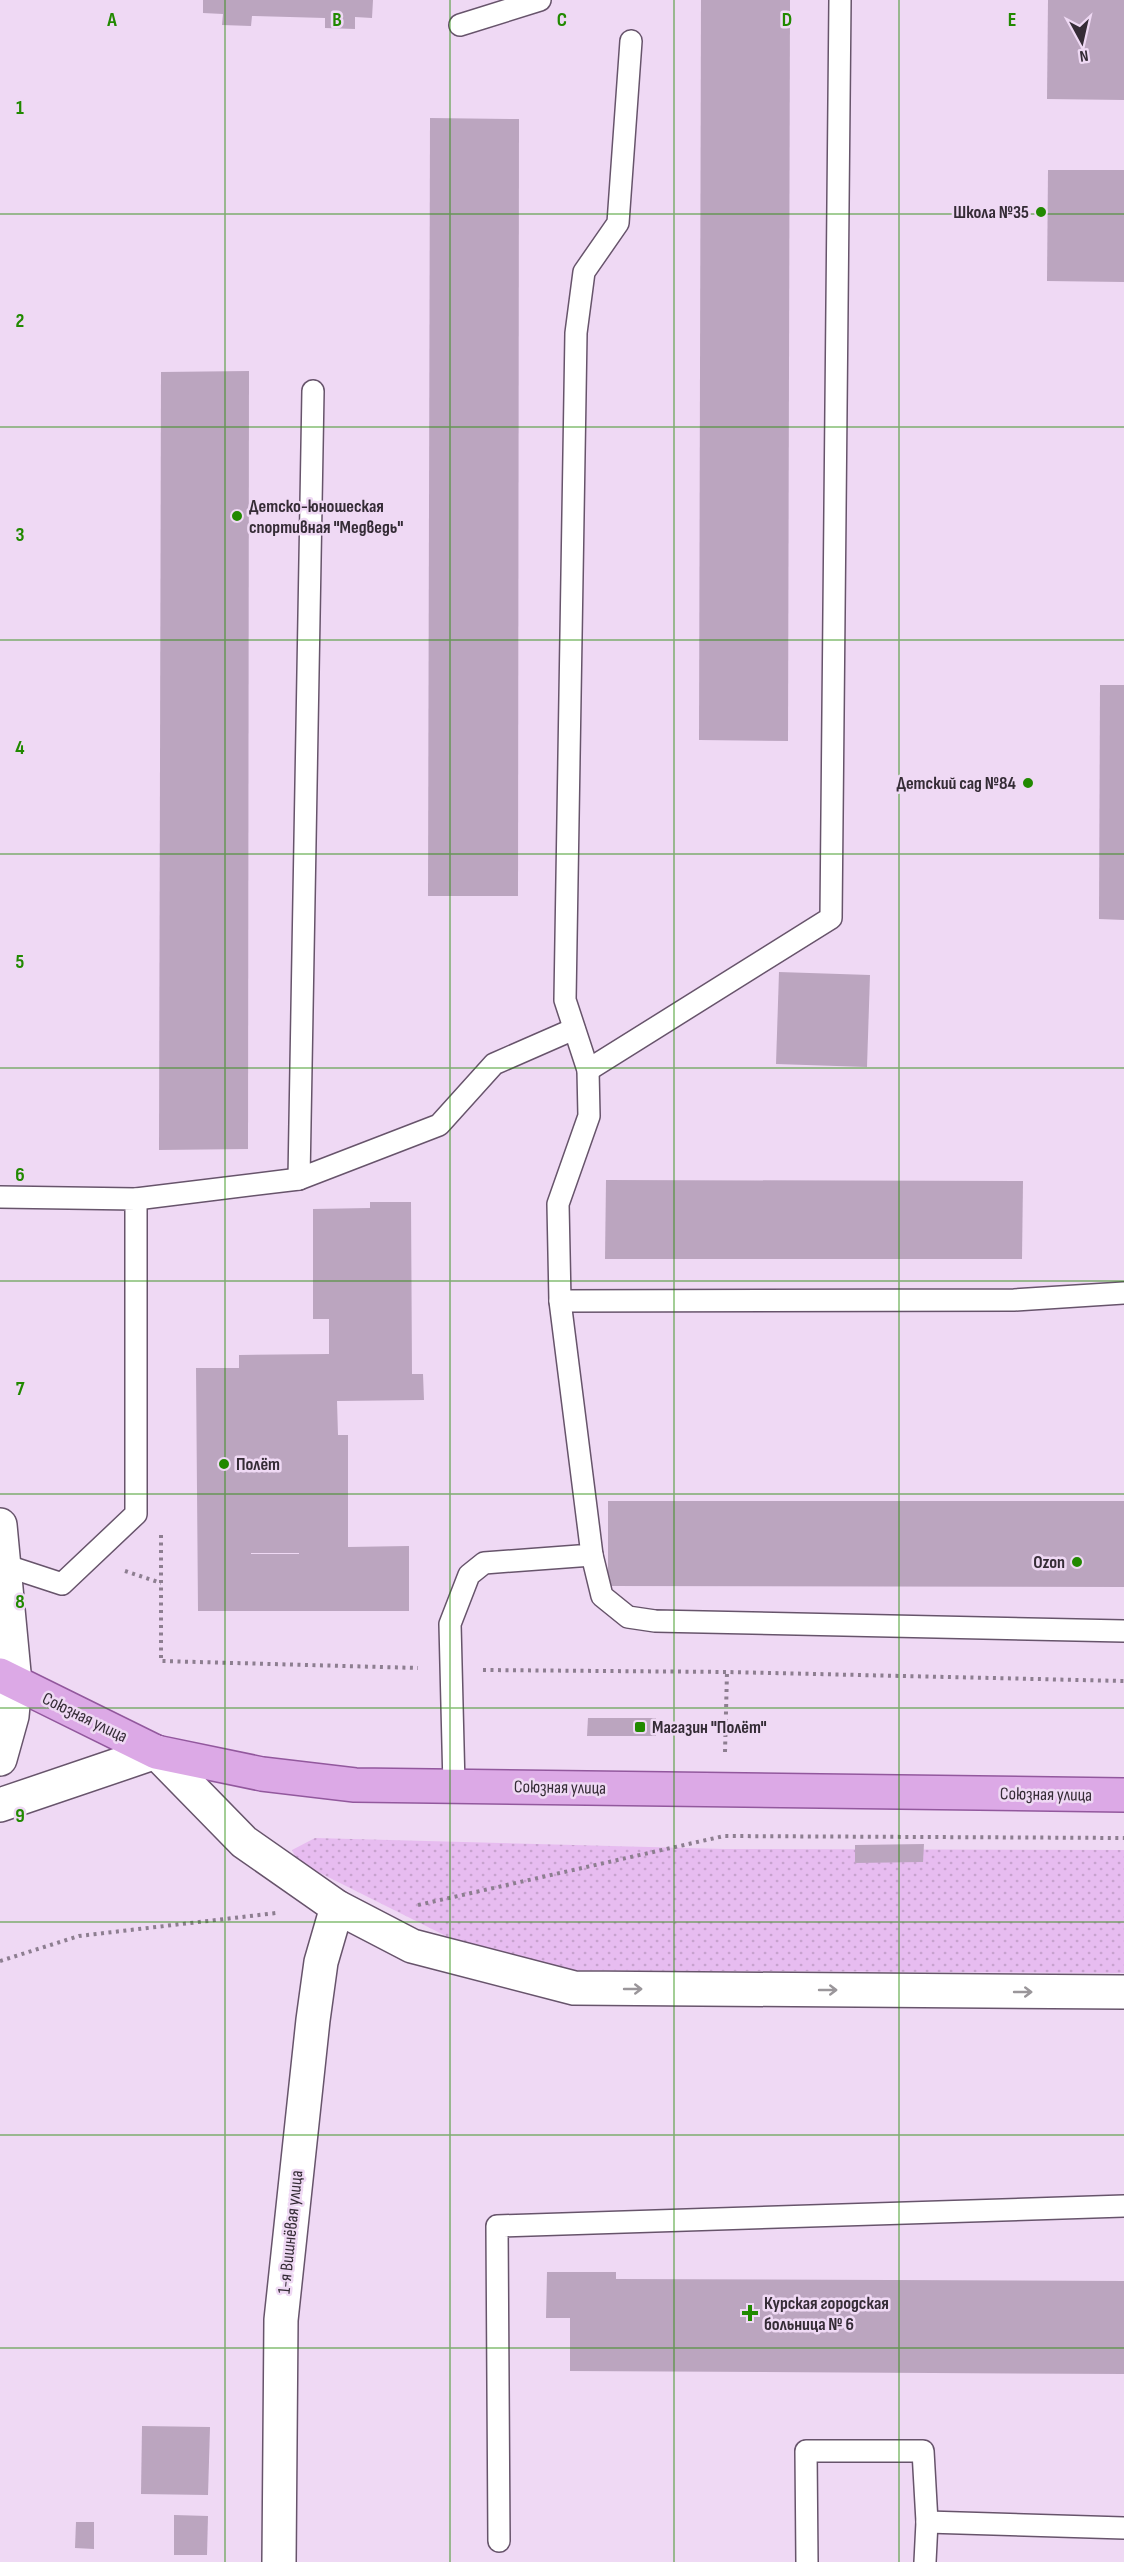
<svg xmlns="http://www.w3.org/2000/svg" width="1124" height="2562" viewBox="0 0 1124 2562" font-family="'Sofia Sans Condensed',sans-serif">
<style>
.grass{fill:url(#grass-dots)}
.building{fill:#bba5bf;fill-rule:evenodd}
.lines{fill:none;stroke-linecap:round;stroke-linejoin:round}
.lane-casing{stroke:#67546b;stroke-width:24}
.street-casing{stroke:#67546b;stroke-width:36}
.secondary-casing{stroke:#67546b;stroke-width:36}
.primary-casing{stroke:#92589d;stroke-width:36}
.path{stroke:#8d7e90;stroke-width:4;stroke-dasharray:3 4.5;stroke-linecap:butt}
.lane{stroke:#fff;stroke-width:21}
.street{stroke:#fff;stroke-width:33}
.secondary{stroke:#fff;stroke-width:33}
.primary{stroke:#dca9e6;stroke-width:33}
.oneway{stroke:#9a969a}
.grid{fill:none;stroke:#218900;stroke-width:1.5;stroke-opacity:0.55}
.poi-dot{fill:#218900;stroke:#efd9f4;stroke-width:2}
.labels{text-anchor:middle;stroke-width:5;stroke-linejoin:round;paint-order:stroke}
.poi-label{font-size:18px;font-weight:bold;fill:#352c36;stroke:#efd9f4;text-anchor:start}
.street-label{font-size:18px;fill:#352c36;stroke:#efd9f4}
.grid-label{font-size:20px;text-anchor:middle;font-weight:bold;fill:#218900;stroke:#efd9f4;stroke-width:5;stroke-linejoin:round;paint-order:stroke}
</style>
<defs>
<pattern id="grass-dots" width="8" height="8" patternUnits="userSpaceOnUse" patternTransform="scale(1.5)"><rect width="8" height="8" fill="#e7bcf0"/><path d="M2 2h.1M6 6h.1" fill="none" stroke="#c7a2ce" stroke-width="1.8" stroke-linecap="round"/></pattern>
</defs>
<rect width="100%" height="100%" fill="#efd9f4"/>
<!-- grass -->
<path class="grass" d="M315,1838L724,1849L1124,1850V1973L548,1970L478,1952L298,1862L292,1850Z"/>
<!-- building -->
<g class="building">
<path d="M203,0H373L372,18L355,17V29L325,28V18L252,16L251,26L222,25L223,14L203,13Z"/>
<path d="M701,0H790L788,741L699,740Z"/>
<path d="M1048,0H1124V100L1047,99Z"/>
<path d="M430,118L519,119L518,896H428Z"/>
<path d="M1048,170H1124V282L1047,281Z"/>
<path d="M249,371L248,1149L159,1150L161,372Z"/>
<path d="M1100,685H1124V920L1099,919Z"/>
<path d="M779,972L870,975L867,1067L776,1064Z"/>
<path d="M606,1180L1023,1181L1022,1259H605Z"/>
<path d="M370,1202H411L412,1374H423L424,1400L337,1401L338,1435H348V1547L409,1546V1611H198L196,1368H239V1355L329,1354V1319H313V1209L370,1208ZM251,1553H299V1554H251Z"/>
<path d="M608,1501H1124V1587L608,1586Z"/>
<path d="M588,1718H656V1736H587Z"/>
<path d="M924,1844L923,1862L855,1863V1845Z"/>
<path d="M547,2272H616V2279L1124,2281V2374L570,2371V2318H546Z"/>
<path d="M142,2426L210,2427L208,2495L141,2494Z"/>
<path d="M174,2515L208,2516L207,2555H174Z"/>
<path d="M76,2522H94V2549L75,2548Z"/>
</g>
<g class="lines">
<!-- lane casing -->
<g class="lane-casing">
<g id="lane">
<path d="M460,25L540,0"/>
<path d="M313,391L299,1179L439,1125L494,1064L574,1029"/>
<path d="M588,1070L831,918L840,0"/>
<path d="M0,1197L136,1199V1514L62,1584L4,1565"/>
<path d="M136,1199L299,1179"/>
<path d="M560,1301L1014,1300L1124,1293"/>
<path d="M592,1555L602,1596L628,1617L655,1621L1124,1631"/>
<path d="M454,1786L450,1624L469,1575L484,1563L592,1555L560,1301L558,1204L589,1116L588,1070L565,1000L576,333L584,272L618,223L631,41"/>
<path d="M927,2522L1124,2528"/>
<path d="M499,2541L497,2226L1124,2206"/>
<path d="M807,2562L806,2451H923L927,2522L925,2562"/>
</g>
</g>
<!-- street casing -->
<g class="street-casing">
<g id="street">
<path d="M156,1752L244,1842L337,1907L412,1946L574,1988L1124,1992"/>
<path d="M279,2562L281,2320L313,2020L321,1962L337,1907"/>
</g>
</g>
<!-- secondary casing -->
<g class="secondary-casing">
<g id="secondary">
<path d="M0,1525L15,1683L12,1716L0,1759"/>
<path d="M0,1805L156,1752"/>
</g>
</g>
<!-- primary casing -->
<g class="primary-casing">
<path id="primary" d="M0,1675L156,1752L262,1774L355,1785L1124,1795"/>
</g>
<!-- path -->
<g class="path">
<path d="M161,1535V1661L418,1668"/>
<path d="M125,1571L161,1583"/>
<path d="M483,1670L727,1672L1124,1681"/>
<path d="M725,1752L727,1672"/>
<path d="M418,1905L724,1836L1124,1838"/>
<path d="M0,1961L79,1936L276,1913"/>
</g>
<!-- lane -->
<use href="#lane" class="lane"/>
<!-- street -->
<use href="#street" class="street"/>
<!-- secondary -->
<use href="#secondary" class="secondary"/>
<!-- primary -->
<use href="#primary" class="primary"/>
</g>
<!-- one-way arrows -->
<defs><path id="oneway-shaft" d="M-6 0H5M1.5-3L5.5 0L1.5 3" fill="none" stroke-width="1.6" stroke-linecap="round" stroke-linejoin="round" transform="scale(1.5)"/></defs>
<g class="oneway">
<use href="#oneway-shaft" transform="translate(633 1989)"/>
<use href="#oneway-shaft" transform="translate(828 1990)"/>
<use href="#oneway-shaft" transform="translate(1023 1992)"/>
</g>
<!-- grid -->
<path class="grid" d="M225,0V2562M450,0V2562M674,0V2562M899,0V2562M0,214H1124M0,427H1124M0,640H1124M0,854H1124M0,1068H1124M0,1281H1124M0,1494H1124M0,1708H1124M0,1922H1124M0,2135H1124M0,2348H1124"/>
<!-- markers -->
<g class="poi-dot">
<circle cx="1041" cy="212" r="6"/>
<circle cx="237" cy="516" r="6"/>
<circle cx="1028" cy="783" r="6"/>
<circle cx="224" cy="1464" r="6"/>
<circle cx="1077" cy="1562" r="6"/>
<rect x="634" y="1721" width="12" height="12" rx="3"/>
<path d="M747 2304h6v6h6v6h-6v6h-6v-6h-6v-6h6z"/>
</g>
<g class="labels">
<!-- poi labels -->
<g class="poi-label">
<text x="1029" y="218" text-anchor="end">Школа №35</text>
<text x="249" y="512">Детско-юношеская<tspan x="249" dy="21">спортивная "Медведь"</tspan></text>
<text x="1016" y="789" text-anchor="end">Детский сад №84</text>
<text x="236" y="1470">Полёт</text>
<text x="1065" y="1568" text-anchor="end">Ozon</text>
<text x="652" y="1733">Магазин "Полёт"</text>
<text x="764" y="2309">Курская городская<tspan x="764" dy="21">больница № 6</tspan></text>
</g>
<!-- street labels -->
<g class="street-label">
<text transform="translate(85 1717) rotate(26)" y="6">Союзная улица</text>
<text transform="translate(560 1787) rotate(1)" y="6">Союзная улица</text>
<text transform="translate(1046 1794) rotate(1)" y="6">Союзная улица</text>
<text transform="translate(290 2232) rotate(-84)" y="6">1-я Вишнёвая улица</text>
</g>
</g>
<g class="grid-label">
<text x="112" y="26">A</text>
<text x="337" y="26">B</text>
<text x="562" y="26">C</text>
<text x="787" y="26">D</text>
<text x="1012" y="26">E</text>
<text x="20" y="114">1</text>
<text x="20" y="327">2</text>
<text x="20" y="541">3</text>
<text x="20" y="754">4</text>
<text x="20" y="968">5</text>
<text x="20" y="1181">6</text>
<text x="20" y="1395">7</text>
<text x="20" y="1608">8</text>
<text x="20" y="1822">9</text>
</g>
<!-- north arrow -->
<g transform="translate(1082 42) rotate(172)" stroke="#efd9f4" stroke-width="4.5" paint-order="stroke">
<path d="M0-4.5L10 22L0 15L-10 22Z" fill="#352c36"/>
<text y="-9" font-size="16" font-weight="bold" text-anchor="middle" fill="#352c36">N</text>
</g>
</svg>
